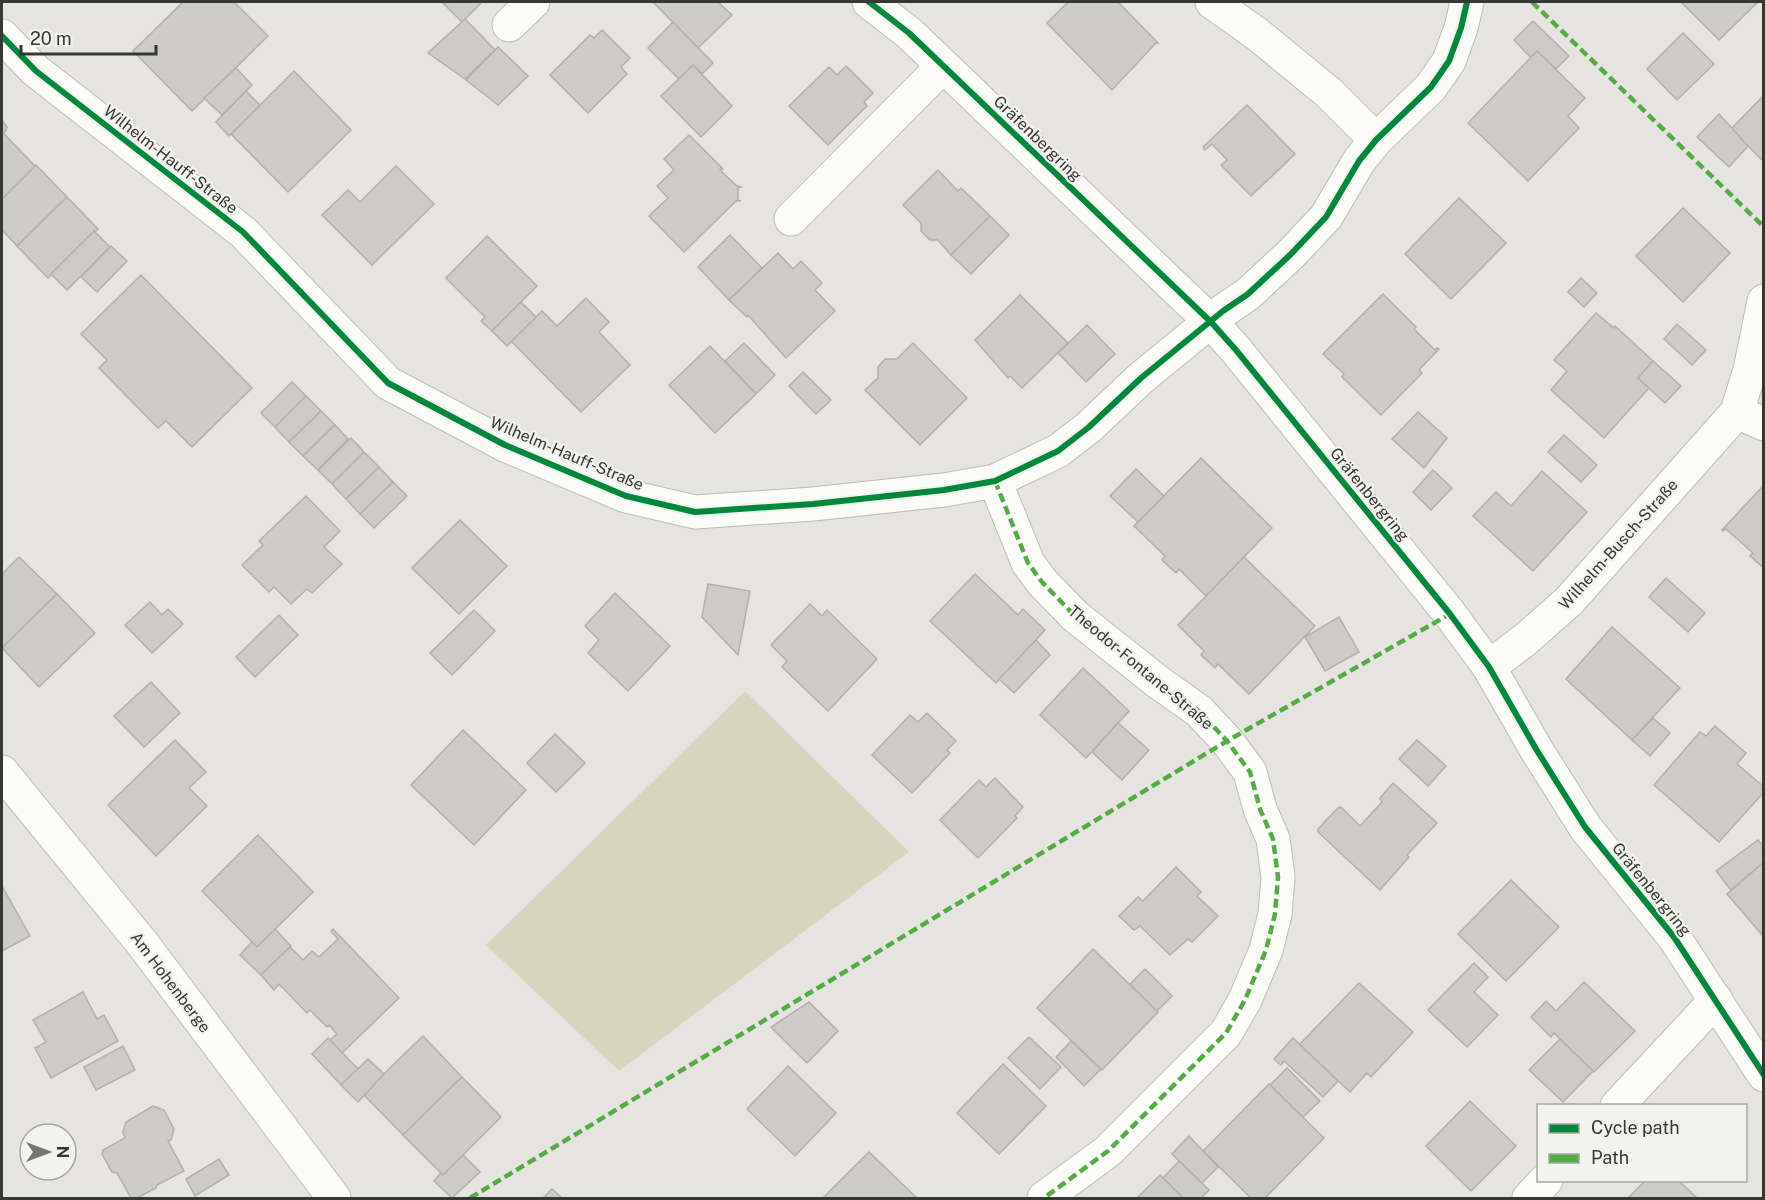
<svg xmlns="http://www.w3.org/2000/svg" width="1765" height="1200" viewBox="0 0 1765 1200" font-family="'Public Sans',sans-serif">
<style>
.green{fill:#d6d5bd}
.building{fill:#cccbc9;stroke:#b1b0ae;stroke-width:1.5}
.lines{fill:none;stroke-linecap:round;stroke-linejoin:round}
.street-casing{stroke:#bdbcba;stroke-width:35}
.street{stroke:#fbfbfa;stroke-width:33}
.quiet{stroke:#55ac45;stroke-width:4.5;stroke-dasharray:9 4.5;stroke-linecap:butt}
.cycleway-casing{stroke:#f3f3ed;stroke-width:10}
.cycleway{stroke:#00873e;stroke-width:6}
.labels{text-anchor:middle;stroke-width:4.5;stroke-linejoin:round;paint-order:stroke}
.street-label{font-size:16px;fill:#373735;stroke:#f3f3ed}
</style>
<rect width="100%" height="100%" fill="#e5e4e1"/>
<!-- green -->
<path class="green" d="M745,691L909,852L619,1071L486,945Z"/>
<!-- building -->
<g class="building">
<path d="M183,2H234L268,36L192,111L133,51Z"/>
<path d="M442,2H482L462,22Z"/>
<path d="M653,2H718L732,15L698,48Z"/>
<path d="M1068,2H1118L1158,43H1156L1112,90L1047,23Z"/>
<path d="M1681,2H1758L1719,40Z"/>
<path d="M465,19L495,50L465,79L428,53Z"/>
<path d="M1533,21L1569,56L1556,69L1537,51L1531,58L1514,40Z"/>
<path d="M673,22L713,63L702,74L693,65L679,79L648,48Z"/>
<path d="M602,30L630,58L621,67L627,74L588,113L550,75L590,35L594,38Z"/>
<path d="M1683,33L1714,64L1677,100L1647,69Z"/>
<path d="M498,47L528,76L498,105L466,80Z"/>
<path d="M1537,51L1585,98L1568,116L1579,128L1528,181L1468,123Z"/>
<path d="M693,65L732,106L701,137L661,96Z"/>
<path d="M846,66L873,93L864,102L867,106L828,145L789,106L829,67L837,75Z"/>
<path d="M236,68L252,85L222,115L204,98Z"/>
<path d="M294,71L351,130L288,192L231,134Z"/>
<path d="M246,91L260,105L229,136L216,122Z"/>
<path d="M1764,95V162L1731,129Z"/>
<path d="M1247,105L1295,154L1251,196L1221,165L1227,160L1212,144L1205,150L1203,147Z"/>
<path d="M1719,114L1748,146L1729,167L1697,137Z"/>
<path d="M2,120L7,127L4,134L36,167L2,199Z"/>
<path d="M689,135L723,169L720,170L737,186L741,187L738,188V200L741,201H736L684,252L649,216L668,198L657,186L674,170L664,159Z"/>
<path d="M36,165L67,197L17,246L2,230V199Z"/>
<path d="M396,166L434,204L372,265L322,215L348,190L360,202Z"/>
<path d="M938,170L958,191L961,188L990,216L951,255L938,240H930L921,231V223L903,205Z"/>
<path d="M67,197L98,229L48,278L17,246Z"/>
<path d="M1459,198L1506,243L1451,299L1405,254Z"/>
<path d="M1683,208L1730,253L1683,302L1636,256Z"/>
<path d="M990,216L1009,235L971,274L951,255Z"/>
<path d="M94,231L110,247L67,290L51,274Z"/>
<path d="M730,235L762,268L729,300L698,267Z"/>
<path d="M487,236L537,286L492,331L481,321L485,317L446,278Z"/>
<path d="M111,246L127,261L97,292L81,277Z"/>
<path d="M778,253L793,269L801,261L822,283L815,290L835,311L786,358L748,315L747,317L729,300Z"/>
<path d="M141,275L252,388L192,447L166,421L158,428L99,368L107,360L81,334Z"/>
<path d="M1581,278L1597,293L1584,307L1568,292Z"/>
<path d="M1383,294L1416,327L1414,329L1435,350L1437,348L1439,349L1419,370L1422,373L1381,415L1342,377L1344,374L1323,354Z"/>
<path d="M1020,295L1068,343L1022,388L1010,376L1008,378L975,340Z"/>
<path d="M586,298L609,322L599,332L630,365L581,412L511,341L542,311L557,326Z"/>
<path d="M521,302L536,317L507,346L492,331Z"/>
<path d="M1596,313L1614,328L1615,326L1653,361L1638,378L1649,388L1604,438L1551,390L1567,371L1554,360Z"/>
<path d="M1677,324L1706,350L1692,365L1664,339Z"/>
<path d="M1087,325L1115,354L1086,382L1058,353Z"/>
<path d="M744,343L775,375L756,394L725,361Z"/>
<path d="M913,343L967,398L920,445L865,390L878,378V367L885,359H897Z"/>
<path d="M710,346L756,394L715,433L669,385Z"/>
<path d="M1653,361L1681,386L1665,403L1638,378Z"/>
<path d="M803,372L831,400L816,414L789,386Z"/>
<path d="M292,382L306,396L275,427L261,413Z"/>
<path d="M306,396L321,411L289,442L275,427Z"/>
<path d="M321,411L335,425L303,456L289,442Z"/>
<path d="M1418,412L1447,438L1424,468L1392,439Z"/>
<path d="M335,425L348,439L318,470L303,456Z"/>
<path d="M1564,435L1597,465L1581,482L1548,452Z"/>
<path d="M351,438L364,452L332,484L318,470Z"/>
<path d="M364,452L379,467L346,499L332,484Z"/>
<path d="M1201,458L1272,528L1206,596L1179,569L1176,573L1162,560L1165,556L1134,526Z"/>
<path d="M379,467L393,482L360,514L346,499Z"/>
<path d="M1136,469L1164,496L1138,522L1110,496Z"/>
<path d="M1433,470L1452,488L1431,510L1413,492Z"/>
<path d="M1542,471L1587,512L1533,571L1473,516L1496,492L1511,506Z"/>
<path d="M393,482L407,496L374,528L360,514Z"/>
<path d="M1764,485V568L1750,556L1753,553L1726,529L1723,531L1722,530Z"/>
<path d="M306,496L340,531L324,547L342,564L312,593L307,589L291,604L274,587L269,592L242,565L263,545L259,541Z"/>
<path d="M460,520L507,566L459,614L412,568Z"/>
<path d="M19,557L57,594L2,648V574Z"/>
<path d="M1244,557L1315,626L1249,694L1218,664L1215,668L1201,655L1204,651L1178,625Z"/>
<path d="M975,574L1018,615L1023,609L1045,630L996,683L930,621Z"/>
<path d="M1666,578L1705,613L1688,632L1649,597Z"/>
<path d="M708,584L750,591L738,655L702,617Z"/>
<path d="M615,593L670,646L628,691L588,653L599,640L585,626Z"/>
<path d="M57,594L95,633L39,687L2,648Z"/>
<path d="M150,602L162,615L168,609L183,624L152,653L125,625Z"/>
<path d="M810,604L822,616L827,610L877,659L828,711L782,667L787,661L771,645Z"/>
<path d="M474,610L495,631L452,675L430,653Z"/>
<path d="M279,615L298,635L255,677L236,657Z"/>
<path d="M1339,617L1359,652L1325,671L1305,637Z"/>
<path d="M1612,627L1680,688L1632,740L1566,679Z"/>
<path d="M1036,640L1050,655L1014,693L999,679Z"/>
<path d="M1083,668L1129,711L1086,758L1040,715Z"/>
<path d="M151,682L180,713L144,747L114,716Z"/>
<path d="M927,713L956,741L947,750L950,753L912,793L872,755L910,715L918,722Z"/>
<path d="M1653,718L1670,733L1650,756L1632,740Z"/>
<path d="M1118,723L1149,750L1122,780L1092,752Z"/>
<path d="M1715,726L1746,753L1737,764L1764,787V792L1719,842L1654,785L1700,732L1706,736Z"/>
<path d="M463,730L526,790L474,845L411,785Z"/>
<path d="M555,734L585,763L556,792L527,763Z"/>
<path d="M175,740L206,772L189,788L207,806L156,856L108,805Z"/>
<path d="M1417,740L1446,766L1428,786L1399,759Z"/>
<path d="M995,778L1023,807L1015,816L1017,818L978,858L940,820L979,780L986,787Z"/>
<path d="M1393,783L1437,823L1407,855L1409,857L1380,890L1318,832V829L1338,808L1341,807L1360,826L1382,802L1380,798Z"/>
<path d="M258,835L313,892L257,947L202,891Z"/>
<path d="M1758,840L1764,847V862L1731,890L1716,871Z"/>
<path d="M1764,862V937L1727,894Z"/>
<path d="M1176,867L1201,892L1197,896L1218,916L1192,942L1188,939L1170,955L1140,926L1134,930L1119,916L1138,897L1143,901Z"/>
<path d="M1511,880L1559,927L1506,981L1458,934Z"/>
<path d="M2,886L30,936L2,951Z"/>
<path d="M275,929L291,946L261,975L240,955L252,942L257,947Z"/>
<path d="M333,929L399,998L342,1053L330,1040L337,1034L329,1025L327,1027L310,1010L307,1013L279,984L274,990L261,975L290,947L303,960L312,951L319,957L338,939L331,931Z"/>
<path d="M1093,949L1158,1012L1102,1070L1037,1008Z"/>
<path d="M1474,963L1488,977L1474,992L1498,1015L1467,1047L1428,1010Z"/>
<path d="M1145,969L1172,996L1157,1011L1130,984Z"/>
<path d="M1584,982L1635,1031L1594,1072L1560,1039L1554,1033L1551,1037L1531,1017L1546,1001L1556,1011Z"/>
<path d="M1359,983L1413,1032L1371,1077L1367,1073L1350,1092L1299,1045Z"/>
<path d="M83,992L97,1019L104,1015L118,1041L51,1078L35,1048L46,1042L33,1020Z"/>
<path d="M809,1002L838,1031L807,1063L771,1027Z"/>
<path d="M423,1036L462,1077L403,1135L363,1094Z"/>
<path d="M1029,1037L1061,1067L1040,1089L1008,1058Z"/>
<path d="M328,1038L358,1069L341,1085L312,1054Z"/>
<path d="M1293,1038L1338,1081L1323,1097L1284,1061L1281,1065L1274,1059Z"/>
<path d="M1560,1039L1593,1071L1563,1102L1529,1070Z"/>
<path d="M1071,1041L1101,1069L1084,1086L1056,1057Z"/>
<path d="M123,1046L135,1070L96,1090L84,1067Z"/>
<path d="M368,1059L384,1074L358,1102L341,1085Z"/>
<path d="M1003,1064L1046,1106L999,1154L957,1113Z"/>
<path d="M788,1066L836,1113L795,1156L747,1109Z"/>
<path d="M1287,1068L1320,1101L1303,1117L1270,1085Z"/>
<path d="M462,1077L501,1117L443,1175L403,1135Z"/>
<path d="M1269,1084L1324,1138L1265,1198H1251L1203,1151Z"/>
<path d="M1470,1101L1516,1146L1471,1191L1426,1146Z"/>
<path d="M153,1106L164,1110L174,1129L171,1140L168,1141L184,1171L157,1185L156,1188L137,1198H131L117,1173L112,1172L102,1154L103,1150L125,1138L123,1132L126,1122Z"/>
<path d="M1189,1136L1218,1167L1202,1183L1172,1154Z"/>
<path d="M869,1152L917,1198H823Z"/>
<path d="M463,1155L480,1172L452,1198L434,1181L441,1173L443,1175Z"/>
<path d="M219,1159L229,1175L195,1196L186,1179Z"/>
<path d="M1179,1161L1209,1190L1201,1198H1183L1163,1178Z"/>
<path d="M1160,1175L1183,1198H1137Z"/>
<path d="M1646,1180H1682L1680,1182L1697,1198H1628Z"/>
<path d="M552,1189L562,1198H543Z"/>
</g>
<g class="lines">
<!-- street casing -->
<g class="street-casing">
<g id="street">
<path d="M869,2L909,33L1211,322L1236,350L1450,614L1489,667L1536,749L1585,827L1674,937L1764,1075"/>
<path d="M1212,2L1257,34L1329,93L1376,140"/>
<path d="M509,25L533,2"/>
<path d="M2,36L36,71L243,232L388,383L505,445L626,496L695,512L813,504L944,490L995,481L1058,451L1089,427L1141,378L1223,311L1248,294L1290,255L1326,217L1359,161L1376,140L1431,87L1449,61L1461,28L1467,2"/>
<path d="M791,219L943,66"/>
<path d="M1737,412L1764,424"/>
<path d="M995,481L1028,563L1042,582L1075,616L1158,682L1199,711L1227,741L1250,772L1260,809L1273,839L1278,877L1275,914L1266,950L1245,1000L1226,1033L1108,1151L1044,1198"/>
<path d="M1489,667L1526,639L1569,601L1737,412L1750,370L1764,301"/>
<path d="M2,772L142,943L334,1198"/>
<path d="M1617,1106L1716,1000"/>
<path d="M1529,1198L1546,1180"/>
</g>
</g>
<!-- street -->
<use href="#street" class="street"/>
<!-- quiet -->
<g class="quiet">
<path d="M1532,2L1764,227"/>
<path d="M995,481L1028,563L1042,582L1075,616L1158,682L1199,711L1227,741L1250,772L1260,809L1273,839L1278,877L1275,914L1266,950L1245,1000L1226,1033L1108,1151L1044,1198"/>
<path d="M470,1198L1227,741L1450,614"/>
</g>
<!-- cycleway casing -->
<g class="cycleway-casing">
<g id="cycleway">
<path d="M869,2L909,33L1211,322L1236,350L1450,614L1489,667L1536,749L1585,827L1674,937L1764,1075"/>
<path d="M2,36L36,71L243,232L388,383L505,445L626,496L695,512L813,504L944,490L995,481L1058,451L1089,427L1141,378L1223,311L1248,294L1290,255L1326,217L1359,161L1376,140L1431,87L1449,61L1461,28L1467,2"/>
</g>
</g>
<!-- cycleway -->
<use href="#cycleway" class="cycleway"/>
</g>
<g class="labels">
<!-- street labels -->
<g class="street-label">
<text transform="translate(1038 138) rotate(44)" y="6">Gräfenbergring</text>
<text transform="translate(171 159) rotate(38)" y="6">Wilhelm-Hauff-Straße</text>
<text transform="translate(567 453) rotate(23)" y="6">Wilhelm-Hauff-Straße</text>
<text transform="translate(1370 494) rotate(51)" y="6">Gräfenbergring</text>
<text transform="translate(1618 544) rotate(-48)" y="6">Wilhelm-Busch-Straße</text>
<text transform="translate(1141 667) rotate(40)" y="6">Theodor-Fontane-Straße</text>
<text transform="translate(1652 889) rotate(51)" y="6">Gräfenbergring</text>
<text transform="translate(171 982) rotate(53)" y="6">Am Hohenberge</text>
</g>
</g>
<!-- border -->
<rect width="1765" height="1200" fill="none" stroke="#373735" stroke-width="6"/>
<!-- legend -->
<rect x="1537" y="1104" width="210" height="78" fill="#f3f3ed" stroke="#a8a8a3" stroke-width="1.5"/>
<rect x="1549" y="1124" width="30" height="9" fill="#00873e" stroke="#a8a8a3" stroke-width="1.5"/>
<text x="1591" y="1134" font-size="18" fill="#373735">Cycle path</text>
<rect x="1549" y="1154" width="30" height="9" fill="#55ac45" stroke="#a8a8a3" stroke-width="1.5"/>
<text x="1591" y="1164" font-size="18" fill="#373735">Path</text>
<!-- north arrow -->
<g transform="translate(48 1152) rotate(90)"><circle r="28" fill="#f3f3ed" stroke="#a8a8a3" stroke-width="1.5"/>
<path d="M0-4.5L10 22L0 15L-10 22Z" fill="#747471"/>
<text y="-9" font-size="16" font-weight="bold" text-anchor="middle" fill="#373735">N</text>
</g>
<!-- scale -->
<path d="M21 45v9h135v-9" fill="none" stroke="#373735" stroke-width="3"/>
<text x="30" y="45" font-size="18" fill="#373735" stroke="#f3f3ed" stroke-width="4.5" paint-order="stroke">20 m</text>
</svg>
